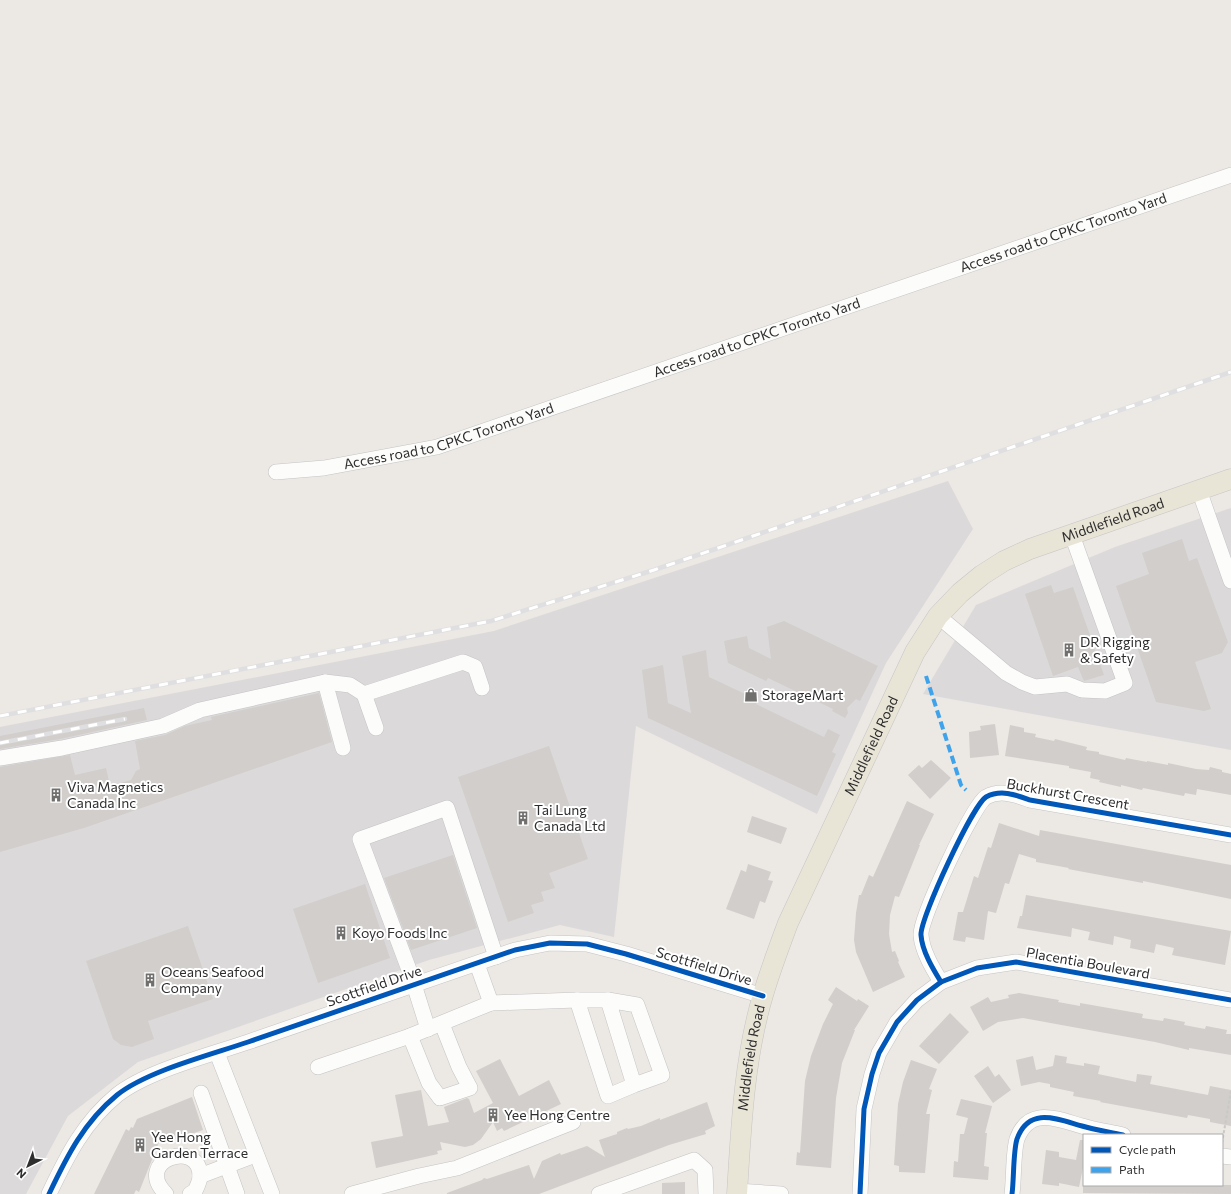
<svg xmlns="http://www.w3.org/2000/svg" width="1231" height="1194" viewBox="0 0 1231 1194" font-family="Commissioner,sans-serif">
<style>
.industrial{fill:#dcd9db}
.building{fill:#d1cecb}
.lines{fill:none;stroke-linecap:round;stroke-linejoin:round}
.minor-casing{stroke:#c5c4c5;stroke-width:16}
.major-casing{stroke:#c6c5c4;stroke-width:21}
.path{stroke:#c9c9c8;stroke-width:2;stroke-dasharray:3 2;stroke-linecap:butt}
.minor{stroke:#fcfcfb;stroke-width:15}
.major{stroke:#e8e4d6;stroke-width:20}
.rail-casing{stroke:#dfdfe1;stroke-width:4.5}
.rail{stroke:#fff;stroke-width:3;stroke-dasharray:9;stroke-linecap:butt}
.quiet{stroke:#3ea3eb;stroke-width:4;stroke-dasharray:8 4;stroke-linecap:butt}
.cycleway-casing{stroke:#fff;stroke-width:8}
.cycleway{stroke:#0057b8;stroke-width:5}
.labels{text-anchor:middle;stroke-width:4;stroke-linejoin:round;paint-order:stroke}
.street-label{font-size:14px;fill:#2e2e2e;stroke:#fff}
.poi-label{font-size:14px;fill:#2e2e2e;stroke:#fff;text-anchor:start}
</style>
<rect width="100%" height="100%" fill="#ece8e4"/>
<!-- industrial -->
<g class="industrial">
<path d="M948,481L973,529L886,663L817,814L636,726L614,937L560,925L429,960L138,1062L68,1116L26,1194H0V727L494,631Z"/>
<path d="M1231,508V750L923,694L976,605L1115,547Z"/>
</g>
<!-- building -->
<g class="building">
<path d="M1182,539L1189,561L1197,558L1228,642L1222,653L1195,662L1211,709L1204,711L1156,702L1116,586L1149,574L1142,553Z"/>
<path d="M1051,585L1054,593L1073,587L1104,675L1084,681L1078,667L1053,676L1025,594Z"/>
<path d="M784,621L878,666L860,701L856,699L847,708L848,713L845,718L832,711L833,709L768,678L766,681L728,663L724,641L747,636L749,648L771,659L767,627Z"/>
<path d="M706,650L709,677L758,700L756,704L824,737L828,729L840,735L832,752L836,754L817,796L648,718L642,670L663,665L668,703L691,713L682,656Z"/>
<path d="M319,693L332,742L84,828L0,852V767L70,755L75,775L106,768L110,786L131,780L136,771L140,769L135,741L165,735L185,726L212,720L211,717Z"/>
<path d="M144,708L147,720L60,739L0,749V736Z"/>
<path d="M995,724L999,755L970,758L969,732L981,730L980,726Z"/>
<path d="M1010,725L1024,728V732L1036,734L1035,737L1054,741L1055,739L1087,747L1086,750L1099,752V754L1125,760L1126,758L1147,762V761L1168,765V763L1196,769L1209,770L1210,767L1222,770V772L1231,774V795L1197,789L1196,795L1185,793L1184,796L1143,788L1142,790L1121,785V787L1099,782L1100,780L1090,778L1091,772L1069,768V766L1005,756Z"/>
<path d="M549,746L588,859L549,873L555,888L541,892L544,901L531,905L534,913L508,922L458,777Z"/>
<path d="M931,760L951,778L930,799L908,775L919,765L922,768Z"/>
<path d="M907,801L934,814L919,845H920L899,897L895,896L890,915L889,934L892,952L895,951L899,961L898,962L905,977L873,992L856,952L854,940L856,913L859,895H861L869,875L873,877Z"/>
<path d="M752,816L787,828L781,844L747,832Z"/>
<path d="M999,823L1039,836L1040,830L1231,865V899L1143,881V883L1068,869L1069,868L1036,862V859L1019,854L1009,884L1005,883L996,913L988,911L984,940L966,937L965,942L953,940L958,912H963L974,876L978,878L988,847L991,848Z"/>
<path d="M453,855L477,928L411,950L384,878Z"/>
<path d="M748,864L771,872L768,880L773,881L765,903L760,901L754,919L726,909L741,870L746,872Z"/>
<path d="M365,884L390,958L318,983L293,909Z"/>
<path d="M1026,895L1231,931L1225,965L1172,955L1174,948L1156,944L1154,953L1130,948L1131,940L1114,936L1113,945L1088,940L1090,932L1072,928L1071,937L1017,928L1020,916H1022Z"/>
<path d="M188,926L213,999L148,1021L154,1039L132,1047L121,1045L113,1039L86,961Z"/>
<path d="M836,987L857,1001L858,999L869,1006L854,1030H855L842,1063L836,1098L831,1168L796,1165L797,1152L800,1153L805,1081L811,1056L823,1024L833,1004L828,1000Z"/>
<path d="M1019,993L1059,1000L1058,1002L1080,1006V1003L1143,1014L1142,1018L1163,1021L1164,1018L1185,1022L1184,1025L1205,1029L1206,1026L1227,1030L1226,1034H1231V1055L1189,1048V1050L1155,1042L1023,1018L998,1022L983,1031L970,1007L988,997L991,1002L1009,998L1008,995Z"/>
<path d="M950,1013L969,1032L939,1064L919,1046Z"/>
<path d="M1055,1055L1067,1057L1066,1063L1084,1066V1063L1100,1066L1098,1074L1136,1082L1137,1074L1152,1076L1150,1084L1208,1095L1210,1086L1231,1090V1126L1210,1122V1119L1188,1115L1187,1118L1100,1102L1101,1101L1073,1096L1074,1092L1050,1087V1084L1039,1082L1021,1086L1016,1060L1033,1056L1036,1070L1053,1066Z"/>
<path d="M500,1059L519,1096L549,1080L561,1104L504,1131L502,1128L497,1131L493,1122L481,1139L473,1145L465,1147L440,1142L442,1150L437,1151L438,1154L376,1168L371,1142L403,1136L395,1095L421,1090L428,1126L449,1122L444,1107L467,1098L469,1099L474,1113L493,1103L476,1071Z"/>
<path d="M911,1060L937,1069L929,1089L932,1090L926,1114H930L925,1173L899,1172V1166L894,1165L898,1104L903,1082Z"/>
<path d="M988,1066L995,1077L999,1074L1011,1090L993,1103L974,1076Z"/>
<path d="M192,1097L203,1130L173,1140L172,1138L159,1142L139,1192L136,1190L134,1194H94L126,1129L129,1131L131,1127L133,1128L137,1119Z"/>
<path d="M961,1099L992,1106L985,1133H987L984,1166L989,1167L988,1180L953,1177L954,1161L958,1162L960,1134H964L968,1118L956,1115Z"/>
<path d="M707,1102L715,1126L705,1131L706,1134L669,1145L539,1194H447V1193L482,1180L484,1178L487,1179L529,1165L534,1179L542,1161L560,1153L561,1155L587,1146L605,1157L599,1140L617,1134V1132L627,1128L628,1129L641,1126L660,1118V1120Z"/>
<path d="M1080,1140H1084V1163L1079,1187L1059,1183V1186L1042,1184L1046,1150L1059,1152V1157L1076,1160Z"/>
<path d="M685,1182V1194H662V1183Z"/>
<path d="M1083,1185H1231V1194L1083,1193Z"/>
</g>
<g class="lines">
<!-- minor casing -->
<g class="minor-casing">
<g id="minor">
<path id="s1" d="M276,472L324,468L437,447L1231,175"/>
<path d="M1199,490L1231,581"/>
<path d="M938,616L1006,673L1022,682L1035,687L1067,684L1082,690L1105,691L1125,683L1072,535"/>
<path d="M325,682L343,748"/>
<path d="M364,694L463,662L475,667L482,688"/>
<path d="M0,758L62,748L163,726L200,710L325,682L350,685L364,694L376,728"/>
<path d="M941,982C933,969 922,951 921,935C920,918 973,805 986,797C1001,789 1016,795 1030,800L1231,835"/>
<path d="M577,1000H608"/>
<path d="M491,1003L577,1000L608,1096L634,1085L608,1000L637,1005L662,1075L634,1085"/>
<path d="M428,1029L411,975L360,839L447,808L496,957"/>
<path d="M410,1036L429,1083L440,1098L470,1088L459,1067L442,1024"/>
<path d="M217,1053L272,1194"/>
<path d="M318,1067L410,1036L491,1003L477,964"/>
<path d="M201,1093L237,1194"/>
<path d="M1222,1156L1231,1157"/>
<path d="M200,1176L255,1155"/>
<path d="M737,1191L781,1194"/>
<path d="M49,1194C67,1156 84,1122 117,1095C147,1071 210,1055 248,1042C337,1012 426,981 515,950L550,943L587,944L626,954L763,996"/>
<path d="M166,1194C132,1160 200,1138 200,1176C200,1181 197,1187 195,1191L190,1194"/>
<path d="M352,1194L419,1176L457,1168L573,1122"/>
<path d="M599,1194L694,1160L705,1170L706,1194"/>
<path d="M860,1194L864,1109L872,1074L879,1053L897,1022L917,1000L941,982L977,968L1016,962L1231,1000"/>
<path d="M1012,1194C1014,1180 1013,1152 1017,1139C1029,1106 1057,1119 1082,1126C1095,1130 1110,1132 1123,1135"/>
</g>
</g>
<!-- major casing -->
<g class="major-casing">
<g id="major">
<path id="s2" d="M737,1194C741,1128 744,1059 763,995C770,971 779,947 788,923L915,652L938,616L960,593L982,575L1004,561L1030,549L1231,479"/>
</g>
</g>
<!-- path -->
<path class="path" d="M1222,1143L1231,1091"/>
<!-- minor -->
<use href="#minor" class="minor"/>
<!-- major -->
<use href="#major" class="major"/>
<!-- rail casing -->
<g class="rail-casing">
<g id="rail">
<path d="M0,716L491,621L654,570L1231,372"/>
<path d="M0,743L125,719"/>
</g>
</g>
<!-- rail -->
<use href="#rail" class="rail"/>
<!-- quiet -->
<path class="quiet" d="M926,676L961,785L966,790"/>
<!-- cycleway casing -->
<g class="cycleway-casing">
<g id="cycleway">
<path d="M941,982C933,969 922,951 921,935C920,918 973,805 986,797C1001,789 1016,795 1030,800L1231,835"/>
<path d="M49,1194C67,1156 84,1122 117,1095C147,1071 210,1055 248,1042C337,1012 426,981 515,950L550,943L587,944L626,954L763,996"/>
<path d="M860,1194L864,1109L872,1074L879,1053L897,1022L917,1000L941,982L977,968L1016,962L1231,1000"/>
<path d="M1012,1194C1014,1180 1013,1152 1017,1139C1029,1106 1057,1119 1082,1126C1095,1130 1110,1132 1123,1135"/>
</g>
</g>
<!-- cycleway -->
<use href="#cycleway" class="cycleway"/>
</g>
<!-- icons -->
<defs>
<g id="building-bare" transform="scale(1.08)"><path d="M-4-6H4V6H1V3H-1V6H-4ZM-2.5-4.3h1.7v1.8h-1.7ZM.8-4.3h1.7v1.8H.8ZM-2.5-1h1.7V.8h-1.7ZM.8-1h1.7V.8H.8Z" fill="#706f6e" stroke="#fff" stroke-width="2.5" paint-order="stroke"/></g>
<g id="shop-bare" transform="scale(1.08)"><path d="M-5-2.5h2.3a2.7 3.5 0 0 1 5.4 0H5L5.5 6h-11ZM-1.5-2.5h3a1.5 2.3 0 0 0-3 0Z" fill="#706f6e" stroke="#fff" stroke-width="2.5" paint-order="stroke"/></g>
</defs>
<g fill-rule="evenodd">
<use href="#building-bare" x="1069" y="650"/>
<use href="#shop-bare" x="751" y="695"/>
<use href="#building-bare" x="56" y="795"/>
<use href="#building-bare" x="523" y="818"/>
<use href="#building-bare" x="341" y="933"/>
<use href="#building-bare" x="150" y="980"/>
<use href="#building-bare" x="493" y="1115"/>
<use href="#building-bare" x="140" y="1145"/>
</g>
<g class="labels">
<!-- street labels -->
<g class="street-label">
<text dy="5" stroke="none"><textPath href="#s1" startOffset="825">Access road to CPKC Toronto Yard</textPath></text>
<text dy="5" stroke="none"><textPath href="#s1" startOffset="501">Access road to CPKC Toronto Yard</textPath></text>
<text dy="5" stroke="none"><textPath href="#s1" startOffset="177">Access road to CPKC Toronto Yard</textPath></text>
<text dy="5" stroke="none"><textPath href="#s2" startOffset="822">Middlefield Road</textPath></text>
<text dy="5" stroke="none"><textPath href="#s2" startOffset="473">Middlefield Road</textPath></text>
<text transform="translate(1068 794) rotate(10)" y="5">Buckhurst Crescent</text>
<text transform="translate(1088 963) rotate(10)" y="5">Placentia Boulevard</text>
<text transform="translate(704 966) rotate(17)" y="5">Scottfield Drive</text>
<text transform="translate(374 986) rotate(-19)" y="5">Scottfield Drive</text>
<text dy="5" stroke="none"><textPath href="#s2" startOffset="137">Middlefield Road</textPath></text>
</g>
<!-- poi labels -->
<g class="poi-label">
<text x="1080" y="647">DR Rigging<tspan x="1080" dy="16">&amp; Safety</tspan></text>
<text x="762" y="700">StorageMart</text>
<text x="67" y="792">Viva Magnetics<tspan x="67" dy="16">Canada Inc</tspan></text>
<text x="534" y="815">Tai Lung<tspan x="534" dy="16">Canada Ltd</tspan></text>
<text x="352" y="938">Koyo Foods Inc</text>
<text x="161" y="977">Oceans Seafood<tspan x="161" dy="16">Company</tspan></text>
<text x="504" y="1120">Yee Hong Centre</text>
<text x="151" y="1142">Yee Hong<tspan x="151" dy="16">Garden Terrace</tspan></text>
</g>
</g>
<!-- legend -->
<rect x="1083" y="1134" width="140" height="52" fill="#ffffff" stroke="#ababab"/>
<rect x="1091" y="1147" width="20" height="6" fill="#0057b8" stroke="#ababab"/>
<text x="1119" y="1154" font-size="12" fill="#2e2e2e">Cycle path</text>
<rect x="1091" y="1167" width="20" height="6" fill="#3ea3eb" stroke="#ababab"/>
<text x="1119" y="1174" font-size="12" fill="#2e2e2e">Path</text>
<!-- north arrow -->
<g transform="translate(28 1166) rotate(222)" stroke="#ffffff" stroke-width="3" paint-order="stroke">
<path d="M0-3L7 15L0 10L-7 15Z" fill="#2e2e2e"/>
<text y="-6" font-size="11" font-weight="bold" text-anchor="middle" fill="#2e2e2e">N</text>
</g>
</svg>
